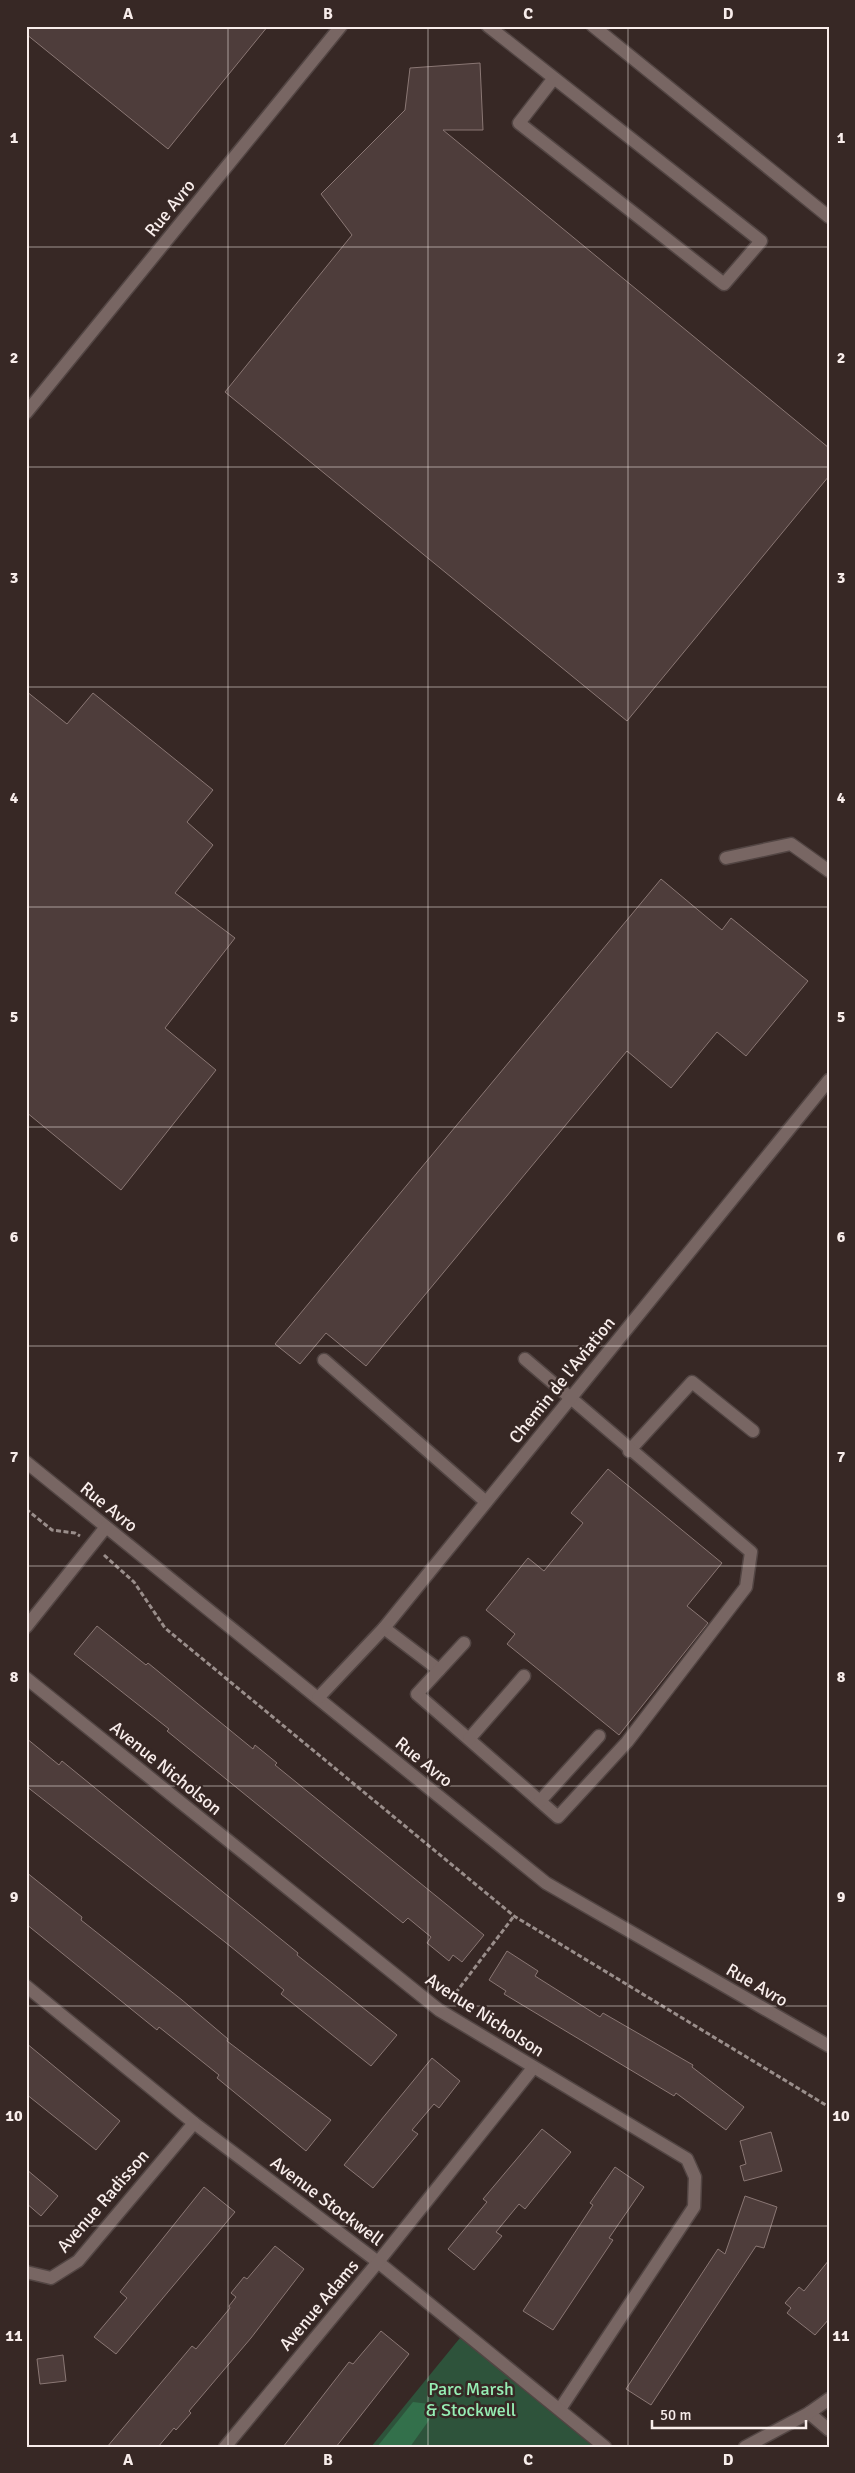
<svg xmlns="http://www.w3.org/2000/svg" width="855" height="2473" viewBox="0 0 855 2473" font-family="Signika,sans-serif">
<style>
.green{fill:#2e533b}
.forest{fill:#33704b}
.building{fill:#4e3d3b;stroke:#8a7774}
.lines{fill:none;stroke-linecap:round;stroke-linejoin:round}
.minor-casing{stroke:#524543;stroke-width:15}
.path{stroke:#9a8e8b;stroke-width:3;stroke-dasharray:5 2.5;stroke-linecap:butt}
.minor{stroke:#786663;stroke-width:12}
.grid{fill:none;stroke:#f8edeb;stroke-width:1;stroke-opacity:0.55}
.labels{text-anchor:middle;stroke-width:5;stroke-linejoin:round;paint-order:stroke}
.street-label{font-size:18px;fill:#f8edeb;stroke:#372825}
.park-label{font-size:18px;fill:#96eeb4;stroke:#372825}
.neatline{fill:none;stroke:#f8edeb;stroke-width:2}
.grid-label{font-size:16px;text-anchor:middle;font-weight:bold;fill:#f8edeb}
</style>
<rect width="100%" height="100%" fill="#372825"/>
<!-- green -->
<path class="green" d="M464,2333L603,2447H371Z"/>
<!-- forest -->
<path class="forest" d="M413,2402L429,2404L432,2416L410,2447H377Z"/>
<!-- building -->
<g class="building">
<path d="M26,26H268L168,149L26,34Z"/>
<path d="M480,63L483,130H443L829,448V476L627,721L225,392L352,235L321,194L405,110L410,68Z"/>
<path d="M26,691L67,724L93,693L213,790L187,822L213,845L175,893L235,938L165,1028L216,1070L121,1190L26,1112Z"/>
<path d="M661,879L722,930L731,918L808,981L746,1056L717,1032L671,1088L627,1051L366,1366L326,1333L300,1364L275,1344Z"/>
<path d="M608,1469L722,1563L687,1606L708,1623L619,1735L507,1644L515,1634L486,1610L528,1558L544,1571L583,1523L571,1513Z"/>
<path d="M97,1626L146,1665L148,1663L253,1749L255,1745L277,1763L275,1765L484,1935L462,1962L453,1955L449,1961L427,1943L431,1937L408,1918L403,1923L167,1731L169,1729L74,1654Z"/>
<path d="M26,1738L59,1765L62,1761L111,1801L298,1953L297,1955L397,2035L371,2066L281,1994L284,1990L225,1942L26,1786Z"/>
<path d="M26,1872L82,1917L81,1920L182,2000L228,2039L227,2041L331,2120L306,2151L217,2078L219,2075L159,2027L157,2030L26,1924Z"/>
<path d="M507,1951L538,1971L535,1976L600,2017L603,2013L693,2065L692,2067L744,2107L726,2130L676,2093L674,2096L504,1994L506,1991L489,1980Z"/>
<path d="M26,2043L120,2121L96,2150L26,2094Z"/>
<path d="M432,2058L460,2081L439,2108L434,2104L412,2130L418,2134L373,2188L344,2165Z"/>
<path d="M542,2129L571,2152L525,2209L519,2204L496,2232L502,2236L474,2270L448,2249L487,2202L483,2199Z"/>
<path d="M771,2132L782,2171L744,2181L740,2166L746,2164L740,2141Z"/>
<path d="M615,2167L644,2187L609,2238L613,2240L553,2330L523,2311L593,2205L590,2203Z"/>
<path d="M26,2169L58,2196L41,2216L26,2203Z"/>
<path d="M204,2187L235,2212L116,2354L94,2337L127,2298L120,2292Z"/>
<path d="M745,2196L777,2207L764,2248L756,2246L651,2405L626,2389L718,2249L725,2254Z"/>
<path d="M275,2246L304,2269L251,2338L189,2411L191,2413L176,2430L174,2428L158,2447H107L192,2346L196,2349L230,2308L229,2306L236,2297L231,2293L244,2277L247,2279Z"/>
<path d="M829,2260V2319L815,2335L787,2313L791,2308L785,2303L799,2287L804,2291Z"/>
<path d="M381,2331L409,2354L336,2447H283L349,2362L353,2364Z"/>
<path d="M63,2355L66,2381L40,2384L37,2359Z"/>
</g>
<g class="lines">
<!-- minor casing -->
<g class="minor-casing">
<g id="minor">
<path d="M488,26L761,241L724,284L519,123L554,78"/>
<path d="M593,26L829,217"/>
<path d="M26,413L341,26"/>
<path d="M726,858L791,844L829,871"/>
<path d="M324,1360L486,1502"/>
<path d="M629,1451L692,1382L753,1431"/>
<path d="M26,1462L546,1883L829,2046"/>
<path d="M26,1627L106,1527"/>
<path d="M384,1628L439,1670"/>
<path d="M464,1643L417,1694L558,1817L627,1742L746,1587L751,1552L525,1359"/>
<path d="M26,1678L439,2010L687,2159L695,2177L694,2207L560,2409"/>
<path d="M318,1698L384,1628L829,1080"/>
<path d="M469,1739L524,1676"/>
<path d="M540,1801L599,1736"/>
<path d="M26,1986L194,2123L378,2262L605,2447"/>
<path d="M26,2272L51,2278L78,2261L194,2123"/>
<path d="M809,2413L829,2430"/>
<path d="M225,2447L378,2262L533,2068"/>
<path d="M745,2447L809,2413L829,2399"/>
</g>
</g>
<!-- path -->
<g class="path">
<path d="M26,1509L52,1530L75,1533L80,1536"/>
<path d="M104,1555L134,1582L165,1628L514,1916L829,2107"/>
<path d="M451,1999L514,1916"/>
</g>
<!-- minor -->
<use href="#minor" class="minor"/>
</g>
<!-- grid -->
<path class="grid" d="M228,26V2447M428,26V2447M628,26V2447M26,247H829M26,467H829M26,687H829M26,907H829M26,1127H829M26,1346H829M26,1566H829M26,1786H829M26,2006H829M26,2226H829"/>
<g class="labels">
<!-- street labels -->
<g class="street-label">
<text transform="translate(170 208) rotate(-51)" y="6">Rue Avro</text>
<text transform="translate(562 1380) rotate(-51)" y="6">Chemin de l'Aviation</text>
<text transform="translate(109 1507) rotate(39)" y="6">Rue Avro</text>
<text transform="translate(424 1762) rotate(39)" y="6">Rue Avro</text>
<text transform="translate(166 1768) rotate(39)" y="6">Avenue Nicholson</text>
<text transform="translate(757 1985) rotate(30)" y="6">Rue Avro</text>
<text transform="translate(485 2015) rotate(33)" y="6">Avenue Nicholson</text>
<text transform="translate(103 2201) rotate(-49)" y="6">Avenue Radisson</text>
<text transform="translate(327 2201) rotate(37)" y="6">Avenue Stockwell</text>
<text transform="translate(319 2305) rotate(-50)" y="6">Avenue Adams</text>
</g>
<!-- park labels -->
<g class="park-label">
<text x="471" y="2395">Parc Marsh<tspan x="471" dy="21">&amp; Stockwell</tspan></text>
</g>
</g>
<!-- border -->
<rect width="855" height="2473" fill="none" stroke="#372825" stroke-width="55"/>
<!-- scale -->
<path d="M652 2420v8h154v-8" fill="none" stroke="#f8edeb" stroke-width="2.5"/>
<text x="660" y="2420" font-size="15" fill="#f8edeb" stroke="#372825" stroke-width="4" paint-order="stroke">50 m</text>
<rect x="28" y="28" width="800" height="2418" class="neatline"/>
<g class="grid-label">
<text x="128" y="19">A</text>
<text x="328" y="19">B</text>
<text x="528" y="19">C</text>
<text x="728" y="19">D</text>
<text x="14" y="143">1</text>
<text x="841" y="143">1</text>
<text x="14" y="363">2</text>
<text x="841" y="363">2</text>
<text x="14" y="583">3</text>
<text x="841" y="583">3</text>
<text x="14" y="803">4</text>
<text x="841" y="803">4</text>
<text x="14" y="1022">5</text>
<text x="841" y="1022">5</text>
<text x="14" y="1242">6</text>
<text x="841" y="1242">6</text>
<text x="14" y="1462">7</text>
<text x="841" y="1462">7</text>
<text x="14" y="1682">8</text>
<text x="841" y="1682">8</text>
<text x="14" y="1902">9</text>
<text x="841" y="1902">9</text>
<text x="14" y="2121">10</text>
<text x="841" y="2121">10</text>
<text x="14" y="2341">11</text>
<text x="841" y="2341">11</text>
<text x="128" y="2465">A</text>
<text x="328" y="2465">B</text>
<text x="528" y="2465">C</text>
<text x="728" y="2465">D</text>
</g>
</svg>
